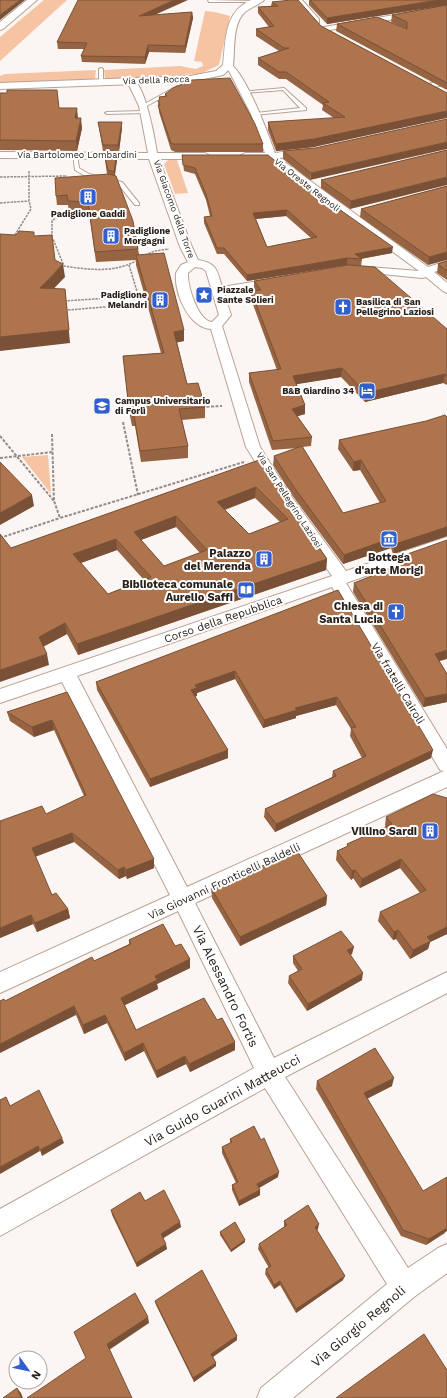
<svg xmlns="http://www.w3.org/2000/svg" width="447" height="1398" viewBox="0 0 447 1398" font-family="'Work Sans',sans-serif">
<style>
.green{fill:#f6c3a3}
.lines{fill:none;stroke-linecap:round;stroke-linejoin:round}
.lane-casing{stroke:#b9a293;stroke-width:2}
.street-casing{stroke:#b9a293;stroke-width:2}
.secondary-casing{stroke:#b9a293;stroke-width:2}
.path-far1{stroke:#938c87;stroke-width:1.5;stroke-dasharray:2.5 1;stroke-linecap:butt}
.path{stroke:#938c87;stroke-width:2;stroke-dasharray:3 1.5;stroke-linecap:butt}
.lane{fill:#fff;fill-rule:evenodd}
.street{fill:#fff;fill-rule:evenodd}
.secondary{fill:#fff;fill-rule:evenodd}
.wall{fill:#966442;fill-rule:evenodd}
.shaded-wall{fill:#7a5136}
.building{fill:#ae744d;stroke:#7a5136;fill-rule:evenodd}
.labels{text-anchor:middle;stroke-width:4;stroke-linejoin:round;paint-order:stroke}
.far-street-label{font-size:9px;fill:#29201a;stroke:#fff}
.far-poi-label{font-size:9px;font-weight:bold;fill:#29201a;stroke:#fff;text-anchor:start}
.poi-label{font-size:11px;font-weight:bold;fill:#29201a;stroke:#fff;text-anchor:end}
.street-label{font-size:11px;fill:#29201a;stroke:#fff}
.near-street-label{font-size:13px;fill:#29201a;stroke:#fff}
</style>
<rect width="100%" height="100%" fill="#fbf6f3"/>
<!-- green -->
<g class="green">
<path d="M44,0H67L0,61V37Z"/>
<path d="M205,11L215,12L230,16L219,65L200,74L105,79L104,70L180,66L196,69L203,66L202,62L194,61Z"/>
<path d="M96,70L95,79L0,83V76L5,74Z"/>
<path d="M176,157L188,193L175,194L164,164L169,159Z"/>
<path d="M48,455L51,494L22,457Z"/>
</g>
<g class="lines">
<!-- lane casing -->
<g class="lane-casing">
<g id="lane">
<path d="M208,0L253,1L255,2H209Z"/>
<path d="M101,68L103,69V82L101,83L99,82V69Z"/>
<path d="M177,86L181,87L145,107L141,106Z"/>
<path d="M284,88L306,108V110L254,115L256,113L300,108L283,90L243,93L241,92Z"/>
<path d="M143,111L145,113L107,114L105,113L107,112Z"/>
<path d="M73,154L77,155L79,168L89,174L122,182L139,203V205H135L118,184L85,176L75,170Z"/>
</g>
</g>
<!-- street casing -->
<g class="street-casing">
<g id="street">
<path d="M294,0H302L319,19V23H313Z"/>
<path d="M447,6V10L324,31L320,29L324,27Z"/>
<path d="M228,63C244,68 269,136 275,153L307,149L312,152L307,155L279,158L428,267L447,261V268L434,272L447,283V293L443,291L426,277L422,278L352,271L350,269L352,267L356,266L419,271L276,166L268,159L242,158L240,156L245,153H265L251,114L229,71L224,66Z"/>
<path d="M131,78C145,82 155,139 157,153H205L210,156L205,159H159L192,247L198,260C217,263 217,270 222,287L278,278L284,281L278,284L224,293L231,315L222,326L260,447L291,496L346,571L447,537V547L346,583L447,749V787L195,903L274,1058L447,972V993L285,1077L408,1268L438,1248L447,1244V1273L414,1297L293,1398H257L261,1388L387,1284L265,1088L0,1236V1209L254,1068L178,911L0,993V972L170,895L62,682L0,703V689L332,576L278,498L246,447L211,329C189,328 174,293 176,273L181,265L188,262L180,247L149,159L0,158V152L148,153L139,106L127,81ZM195,267L202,268L206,271L219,315L212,322C198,321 187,285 188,273ZM332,587L440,770L444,771L187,887L77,676Z"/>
<path d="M447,78V84L427,89L423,86Z"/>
</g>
</g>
<!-- secondary casing -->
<g class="secondary-casing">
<g id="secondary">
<path d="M27,0H37L3,29L0,30V22Z"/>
<path d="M251,0H264C259,5 251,7 245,12C232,24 235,50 233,66L223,75L190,82L0,89V83L190,76L216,71L223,65C226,39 224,12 251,0Z"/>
</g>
</g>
<!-- path-far1 -->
<g class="path-far1">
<path d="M0,177L67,176"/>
<path d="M0,203L29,201"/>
<path d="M52,237V221L63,212"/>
<path d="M13,238L31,209L29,201V170"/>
<path d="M50,239H53L64,266C89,270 115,273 138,260"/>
<path d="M145,255L155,251L169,249"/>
<path d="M129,265L139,298"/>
<path d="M64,301L140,296"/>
<path d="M68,310L140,304L139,302"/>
</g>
<!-- path -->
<g class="path">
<path d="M202,407L222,406"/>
<path d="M123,422L138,495"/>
<path d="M52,434L54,501L60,518L244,462"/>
<path d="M0,436L54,501"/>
<path d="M0,458L53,452"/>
<path d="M0,538L60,518"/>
</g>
<!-- lane -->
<use href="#lane" class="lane"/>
<!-- street -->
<use href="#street" class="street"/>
<!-- secondary -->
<use href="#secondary" class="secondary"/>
</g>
<!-- wall -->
<g class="wall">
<path d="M309,0H447V5L327,24L309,5Z"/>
<path d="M272,2L321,26L447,93L314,147L276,151L268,130V122L334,118L322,110L323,105L286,79H279L258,65V58L279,51L256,36V29L269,27L258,13V7L271,6Z"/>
<path d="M447,5V90L336,31L337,24L407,29L391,22L392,15Z"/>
<path d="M192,12L193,18L185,53L149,52L145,64L82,62L81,56L84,49H58L57,42L155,15Z"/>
<path d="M0,93L59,108L78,118L82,128L77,151L0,150Z"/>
<path d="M165,94L263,144V152H175L171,150L159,112L158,101H159V97L165,96Z"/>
<path d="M98,122L122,128L119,151H103L99,128Z"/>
<path d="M315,148L310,180L283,159V151Z"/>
<path d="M447,150L350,209L321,188V180Z"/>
<path d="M104,153L117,160L115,175L138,249L139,254L184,330V341L177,342L187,384L205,407V418L182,420L188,446V458L141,462L135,426H132L129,411L123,356L161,353L136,265V260L96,262L89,212L69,211L68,205H57L56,196L107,174Z"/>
<path d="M182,155L302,183L392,253L361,259H362L361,266L347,265L247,281L224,254H217L204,223V217L210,216L206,200L195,174L184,171ZM286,216L311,238L267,247L256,219Z"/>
<path d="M447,186L428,265L360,217L361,209Z"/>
<path d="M447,261V280L437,273L438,264Z"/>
<path d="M254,281L447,329V385L443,383L365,402L341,377L296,384L305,405V414L297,416L312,437L311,446L302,447L343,513L380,503L360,470L353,471L338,449L339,440L447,417V536L393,554L391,548L343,564L292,495L273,465L274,456L298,448L272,450L249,382V373L277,370L251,299V291L255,290L254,289Z"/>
<path d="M259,460L327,559L326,570L78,655L67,634L43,647L49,665L11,548ZM255,498L280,522L249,534L225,510ZM176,527L200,553L164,566L141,540ZM117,550L144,580L108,594L81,563Z"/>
<path d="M399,557L439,661L447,674V702L423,707L353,592L354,583L398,565Z"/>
<path d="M338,590L431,758L275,832L264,817L265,809L332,777L333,771L362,758L350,736L351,729L336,705L296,716V718L263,728L235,679L197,693V696H195L228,750V758L150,787L97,690L96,682Z"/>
<path d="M67,692L154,868L127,879L126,876L119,879L74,842L35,857L52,895L68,909L70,918L37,932L33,924L0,938L46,814L84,796L54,730L34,737L10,721L7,712Z"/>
<path d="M447,798V934L430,942L428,949L410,959L396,939L393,940L378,921L380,912L420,893L400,868L360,888L353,878L351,880L336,860L337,851L347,847V844L386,827L385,825L386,817Z"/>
<path d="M211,888L327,896L326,905L240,946L212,898Z"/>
<path d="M129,940L175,946L190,959V968L157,984L158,989L125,1005L136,1030L217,1020L235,1050L190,1072L186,1064L157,1078L144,1051L125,1061L107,1023L84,1034L76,1015L5,1001L94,961L129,944Z"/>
<path d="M352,954L350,955L362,980L307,1011L288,983L289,976L298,971L293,963V956Z"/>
<path d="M317,1081L392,1086L367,1098L445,1233L426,1245L401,1236L316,1089Z"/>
<path d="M230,1139L278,1177L259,1188L260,1195L239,1206L232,1190V1185L236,1183L222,1153V1147L230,1143Z"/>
<path d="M145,1201L181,1227L163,1238L167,1249L137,1267L112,1215L111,1210Z"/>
<path d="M284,1221L318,1229L317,1230L343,1280L296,1313L280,1285L274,1289L265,1274L266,1269L269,1268L258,1249L259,1244L284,1227Z"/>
<path d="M220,1232L245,1240V1242L231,1252L220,1235Z"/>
<path d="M155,1301L237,1336V1340L213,1357L216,1366L194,1382L156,1305Z"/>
</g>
<!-- shaded-wall -->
<g class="shaded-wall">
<path d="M20,0H25L0,20V15Z"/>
<path d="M174,0H188L139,22V16Z"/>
<path d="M439,0H447V5L327,24V18Z"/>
<path d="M192,12L193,18L185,53V46Z"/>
<path d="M148,45L149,52L145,64V57Z"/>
<path d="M77,108L78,118H75Z"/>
<path d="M447,111V118L314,147L276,151V144Z"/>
<path d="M81,118L82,128L77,151L76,141Z"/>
<path d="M122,122V128L119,151L118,145Z"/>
<path d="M447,142V149L310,180L311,173Z"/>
<path d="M117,153V160L114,179V172Z"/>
<path d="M447,177V185L350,209L351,201Z"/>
<path d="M287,210L286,216L253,219V213Z"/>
<path d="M393,247L392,253L359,259L355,254Z"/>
<path d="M447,252V260L428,265L429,257Z"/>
<path d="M347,258V265L247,281V275Z"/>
<path d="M63,264L65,277L42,301L40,288Z"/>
<path d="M65,289L70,343L0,351V337Z"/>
<path d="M184,330V341L175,343L174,332Z"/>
<path d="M342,368L341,377L292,385L293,376Z"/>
<path d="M445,374L443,383L365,402L366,393Z"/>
<path d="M305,405V414L292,418V409Z"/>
<path d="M361,460L360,470L353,471L354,462Z"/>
<path d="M256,487L255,498L217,512V502Z"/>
<path d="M32,495L34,506L0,525V513Z"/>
<path d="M176,516V527L135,542L134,532Z"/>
<path d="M447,527V536L393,554L395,544Z"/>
<path d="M392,538L391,548L343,564L344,555Z"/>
<path d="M116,539L117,550L75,565L73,554Z"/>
<path d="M327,559L326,570L78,655L77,644Z"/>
<path d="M65,623L67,634L40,648L39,637Z"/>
<path d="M447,650V659L433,663L435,654Z"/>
<path d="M47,654L49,665L0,682V670Z"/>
<path d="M235,671V679L197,693V696L192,698L191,690L195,685Z"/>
<path d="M447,694V702L423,707L425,698Z"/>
<path d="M337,697L336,705L296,716V718L263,728L264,720L295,708Z"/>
<path d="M52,720L54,730L34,737L32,727Z"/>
<path d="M228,750V758L150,787V779Z"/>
<path d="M433,750L431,758L275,832L276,824Z"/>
<path d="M72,833L74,842L34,857L32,848Z"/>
<path d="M154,859V868L127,879L126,870Z"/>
<path d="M401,859L400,868L360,888L362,879Z"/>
<path d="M124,867L126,876L119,879L118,870Z"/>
<path d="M355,870L353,878L351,880L352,871Z"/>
<path d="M327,896L326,905L240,946V937Z"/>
<path d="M68,909L70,918L37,932L35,923Z"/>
<path d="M31,915L33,924L0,938V928Z"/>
<path d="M447,927V934L430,942L428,949L410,959L413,950L427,937Z"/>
<path d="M398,930L396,939L393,940L394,932Z"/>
<path d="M354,947L352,954L346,957L347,950Z"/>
<path d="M190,959V968L157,984L158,989L123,1006L121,998L155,976Z"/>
<path d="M363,973L362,980L307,1011L308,1004Z"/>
<path d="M74,1006L76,1015L0,1053V1044Z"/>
<path d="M105,1015L107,1023L84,1034L83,1025Z"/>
<path d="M235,1042V1050L190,1072L189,1064Z"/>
<path d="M143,1043L144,1051L125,1061L124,1053Z"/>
<path d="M185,1056L186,1064L157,1078L156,1071Z"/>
<path d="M394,1078L392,1086L363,1101L364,1093Z"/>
<path d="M62,1138L64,1143L42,1156L40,1150Z"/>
<path d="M38,1146L40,1151L0,1174V1167Z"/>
<path d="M279,1172L278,1177L257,1189V1184Z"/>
<path d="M260,1190V1195L239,1206V1201Z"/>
<path d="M180,1222L181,1227L162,1239L161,1234Z"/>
<path d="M319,1224L318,1229L314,1232L315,1227Z"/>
<path d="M447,1228V1231L426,1245L429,1239Z"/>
<path d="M245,1240V1242L231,1252V1250Z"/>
<path d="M166,1244L167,1249L137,1267L136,1263Z"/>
<path d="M345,1276L343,1280L296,1313V1309Z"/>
<path d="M280,1281V1285L274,1289V1285Z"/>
<path d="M148,1317L149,1323L109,1350L107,1344Z"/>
<path d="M237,1336V1340L211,1358V1354Z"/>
<path d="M216,1363V1366L194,1382L193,1378Z"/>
<path d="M17,1388L21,1393L23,1398H21Z"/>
</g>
<!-- building -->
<g class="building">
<path d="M0,0H20L0,15Z"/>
<path d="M78,0H174L139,16L192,12L185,46L148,45L145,57L81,56L87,43L57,42Z"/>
<path d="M291,0H298L321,26L447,93V111L314,139L276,144L268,122L345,117L323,103L329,102L286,72H279L258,58L289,48H284L256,29L274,26L258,7L278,6L272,2Z"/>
<path d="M310,0H439L327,18Z"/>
<path d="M447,5V83L337,24L377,17L407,29V22L392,15Z"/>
<path d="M230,78L255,124L263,144H174L171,143L158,105H160L158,101L160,100L159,97L167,96L165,94L173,88L192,80Z"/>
<path d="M7,90H57L59,108H77L75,118H81L76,141L0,140V93H7Z"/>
<path d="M447,119V142L311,173L283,151L315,148Z"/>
<path d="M98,122H122L118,145H103Z"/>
<path d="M447,150V177L351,201L321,180Z"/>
<path d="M104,153H117L114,172L108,170Z"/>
<path d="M182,155H268L302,183L393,247L355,254L362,259L347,258L247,275L224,248H217L204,217L212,216L206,194L195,168L183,165ZM287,210L317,237L267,247L253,213Z"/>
<path d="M109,174L116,176L133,221L138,249L95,252L88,202L68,201L67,195L56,196L55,178Z"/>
<path d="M447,186V252L429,257L361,209Z"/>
<path d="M19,231L34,232V236L52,235L55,260L63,264L40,288L65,289L69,330L0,337V234L16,235Z"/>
<path d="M164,253L184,330L174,332L187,384L198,383L205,407L179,409L188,446L140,451L134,415H131L128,400L123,356L164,353L136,255Z"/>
<path d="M447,261V271L438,264Z"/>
<path d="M348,265L375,267L447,329V376L445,374L366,393L342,368L293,376L305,405L292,409L312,437L273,441L249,373L281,369L251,291L261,290L254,281Z"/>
<path d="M445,415L447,417V527L395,544L392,538L344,555L293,486L274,456L302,446L343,513L386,501L361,460L354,462L339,440L426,421Z"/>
<path d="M259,460L327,559L77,644L65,623L39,637L47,654L0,670V534L11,548ZM256,487L288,519L249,534L217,502ZM176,516L207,550L164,566L134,532ZM116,539L151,577L108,594L73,554Z"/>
<path d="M0,462L32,495L0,513Z"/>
<path d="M447,540V650L435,654L447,674V694L425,698L354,583L402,564L399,557Z"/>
<path d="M338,590L433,750L276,824L265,809L336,776L333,771L366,756L351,728L356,727L337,697L295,708L297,710L264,720L235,671L195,685L197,688L191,690L228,750L150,779L96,682Z"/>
<path d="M67,692L154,859L126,870L124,867L118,870L72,833L32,848L52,895L56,893L68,909L35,923L31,915L0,928V821L42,806L46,814L86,795L52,720L32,727L7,712Z"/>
<path d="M433,794L447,798V927L427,937L431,941L413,950L398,930L394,932L380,912L426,890L401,859L362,879L355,870L352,871L337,851L348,846L347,844L392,824L386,817Z"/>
<path d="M297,851L327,896L240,937L211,888Z"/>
<path d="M163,924L175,946L181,944L190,959L155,976L157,980L121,998L136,1030L204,998L217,1020L222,1018L235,1042L189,1064L185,1056L156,1071L143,1043L124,1053L105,1015L83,1025L74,1006L0,1044V1001L4,999L5,1001L92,957L94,961L131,944L129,940Z"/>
<path d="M341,931L354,947L347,950L363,973L308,1004L289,976L302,969L293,956Z"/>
<path d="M375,1048L394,1078L364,1093L423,1191L447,1177V1228L429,1239L403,1230L317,1081Z"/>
<path d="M39,1090L62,1138L40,1150L38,1146L0,1167V1100L6,1097L10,1106Z"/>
<path d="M254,1126L261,1140L264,1138L279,1172L257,1184L260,1190L239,1201L232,1185L238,1182L222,1147L232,1142L230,1139Z"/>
<path d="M164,1190L180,1222L161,1234L166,1244L136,1263L111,1210L140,1192L145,1201Z"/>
<path d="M308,1205L319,1224L315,1227L345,1276L296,1309L280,1281L274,1285L266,1269L271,1266L259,1244L287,1225L284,1221Z"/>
<path d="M235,1222L245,1240L231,1250L220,1232Z"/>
<path d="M202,1270L237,1336L211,1354L216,1363L193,1378L155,1301Z"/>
<path d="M135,1293L148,1317L107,1344L132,1398H27L86,1358L74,1332Z"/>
<path d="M424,1334L447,1370V1398H336Z"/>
<path d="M17,1388L21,1398H3Z"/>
</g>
<!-- icons -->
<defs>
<g id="building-square" transform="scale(0.9)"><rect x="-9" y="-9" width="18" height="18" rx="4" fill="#325fcf" stroke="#fff"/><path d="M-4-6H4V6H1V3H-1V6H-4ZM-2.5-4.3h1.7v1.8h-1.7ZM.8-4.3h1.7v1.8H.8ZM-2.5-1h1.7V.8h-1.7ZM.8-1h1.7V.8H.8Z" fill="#fff"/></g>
<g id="sight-square" transform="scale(0.9)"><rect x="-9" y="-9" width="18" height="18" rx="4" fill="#325fcf" stroke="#fff"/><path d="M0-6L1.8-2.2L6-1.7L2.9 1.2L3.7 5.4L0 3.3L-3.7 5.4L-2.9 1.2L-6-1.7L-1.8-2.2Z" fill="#fff"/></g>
<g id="church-square" transform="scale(0.9)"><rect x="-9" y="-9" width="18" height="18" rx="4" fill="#325fcf" stroke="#fff"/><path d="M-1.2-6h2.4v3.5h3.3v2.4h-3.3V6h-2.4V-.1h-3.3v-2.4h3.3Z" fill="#fff"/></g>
<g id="hotel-square" transform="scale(0.9)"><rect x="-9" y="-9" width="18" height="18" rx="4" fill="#325fcf" stroke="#fff"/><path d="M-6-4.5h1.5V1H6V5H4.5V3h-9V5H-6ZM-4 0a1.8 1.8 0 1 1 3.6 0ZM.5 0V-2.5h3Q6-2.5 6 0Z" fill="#fff"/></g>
<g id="university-square" transform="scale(0.9)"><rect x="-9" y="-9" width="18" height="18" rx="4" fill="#325fcf" stroke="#fff"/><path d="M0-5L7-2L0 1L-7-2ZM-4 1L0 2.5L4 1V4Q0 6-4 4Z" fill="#fff"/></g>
<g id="museum-square" transform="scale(0.9)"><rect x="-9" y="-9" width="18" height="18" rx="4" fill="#325fcf" stroke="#fff"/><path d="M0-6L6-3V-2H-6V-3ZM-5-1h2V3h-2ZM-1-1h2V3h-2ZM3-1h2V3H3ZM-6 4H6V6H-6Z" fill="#fff"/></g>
<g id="library-square" transform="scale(0.9)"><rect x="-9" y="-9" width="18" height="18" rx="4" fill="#325fcf" stroke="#fff"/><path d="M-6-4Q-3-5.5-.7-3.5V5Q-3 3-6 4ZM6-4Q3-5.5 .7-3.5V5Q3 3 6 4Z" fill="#fff"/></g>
</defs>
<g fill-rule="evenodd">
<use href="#building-square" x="88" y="197"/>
<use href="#building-square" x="111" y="236"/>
<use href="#sight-square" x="204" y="295"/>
<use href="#building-square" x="160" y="300"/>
<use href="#church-square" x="343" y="307"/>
<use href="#hotel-square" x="367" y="391"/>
<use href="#university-square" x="102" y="406"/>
<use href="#museum-square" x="389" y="539"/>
<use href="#building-square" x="264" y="559"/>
<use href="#library-square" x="246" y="590"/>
<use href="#church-square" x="396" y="612"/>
<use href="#building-square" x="430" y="831"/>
</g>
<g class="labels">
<!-- far-street labels -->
<g class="far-street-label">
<text transform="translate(156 80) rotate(-2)" y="3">Via della Rocca</text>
<text x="77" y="158">Via Bartolomeo Lombardini</text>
<text transform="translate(307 185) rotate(38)" y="3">Via Oreste Regnoli</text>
<text transform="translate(174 209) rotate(70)" y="3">Via Giacomo della Torre</text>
<text transform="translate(289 500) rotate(57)" y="3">Via San Pellegrino Laziosi</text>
</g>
<!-- far-poi labels -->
<g class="far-poi-label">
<text x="88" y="217" text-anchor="middle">Padiglione Gaddi</text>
<text x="124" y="234">Padiglione<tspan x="124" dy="10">Morgagni</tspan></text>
<text x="217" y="293">Piazzale<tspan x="217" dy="10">Sante Solieri</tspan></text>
<text x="147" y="298" text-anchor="end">Padiglione<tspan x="147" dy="10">Melandri</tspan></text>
<text x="356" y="305">Basilica di San<tspan x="356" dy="10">Pellegrino Laziosi</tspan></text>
<text x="354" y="394" text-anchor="end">B&amp;B Giardino 34</text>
<text x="115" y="404">Campus Universitario<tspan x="115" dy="10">di Forlì</tspan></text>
</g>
<!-- poi labels -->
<g class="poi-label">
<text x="251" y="557">Palazzo<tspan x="251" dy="13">del Merenda</tspan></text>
<text x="389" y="561" text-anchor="middle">Bottega<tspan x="389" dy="13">d'arte Morigi</tspan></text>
<text x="233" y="588">Biblioteca comunale<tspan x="233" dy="13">Aurelio Saffi</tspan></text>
<text x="383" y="610">Chiesa di<tspan x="383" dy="13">Santa Lucia</tspan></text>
<text x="417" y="835">Villino Sardi</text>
</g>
<!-- street labels -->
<g class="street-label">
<text transform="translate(223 619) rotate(-19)" y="4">Corso della Repubblica</text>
<text transform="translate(398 683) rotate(59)" y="4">Via fratelli Cairoli</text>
<text transform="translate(224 881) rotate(-25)" y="4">Via Giovanni Fronticelli Baldelli</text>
</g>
<!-- near-street labels -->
<g class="near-street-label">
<text transform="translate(226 986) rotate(64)" y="5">Via Alessandro Fortis</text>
<text transform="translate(222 1100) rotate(-29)" y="5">Via Guido Guarini Matteucci</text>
<text transform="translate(358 1326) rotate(-40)" y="5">Via Giorgio Regnoli</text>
</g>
</g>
<!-- north arrow -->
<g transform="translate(28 1370) rotate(123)"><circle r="19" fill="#ffffff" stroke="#a9a6a3"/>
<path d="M0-3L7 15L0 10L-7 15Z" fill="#325fcf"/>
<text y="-6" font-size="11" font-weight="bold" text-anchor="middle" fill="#29201a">N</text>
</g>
</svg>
